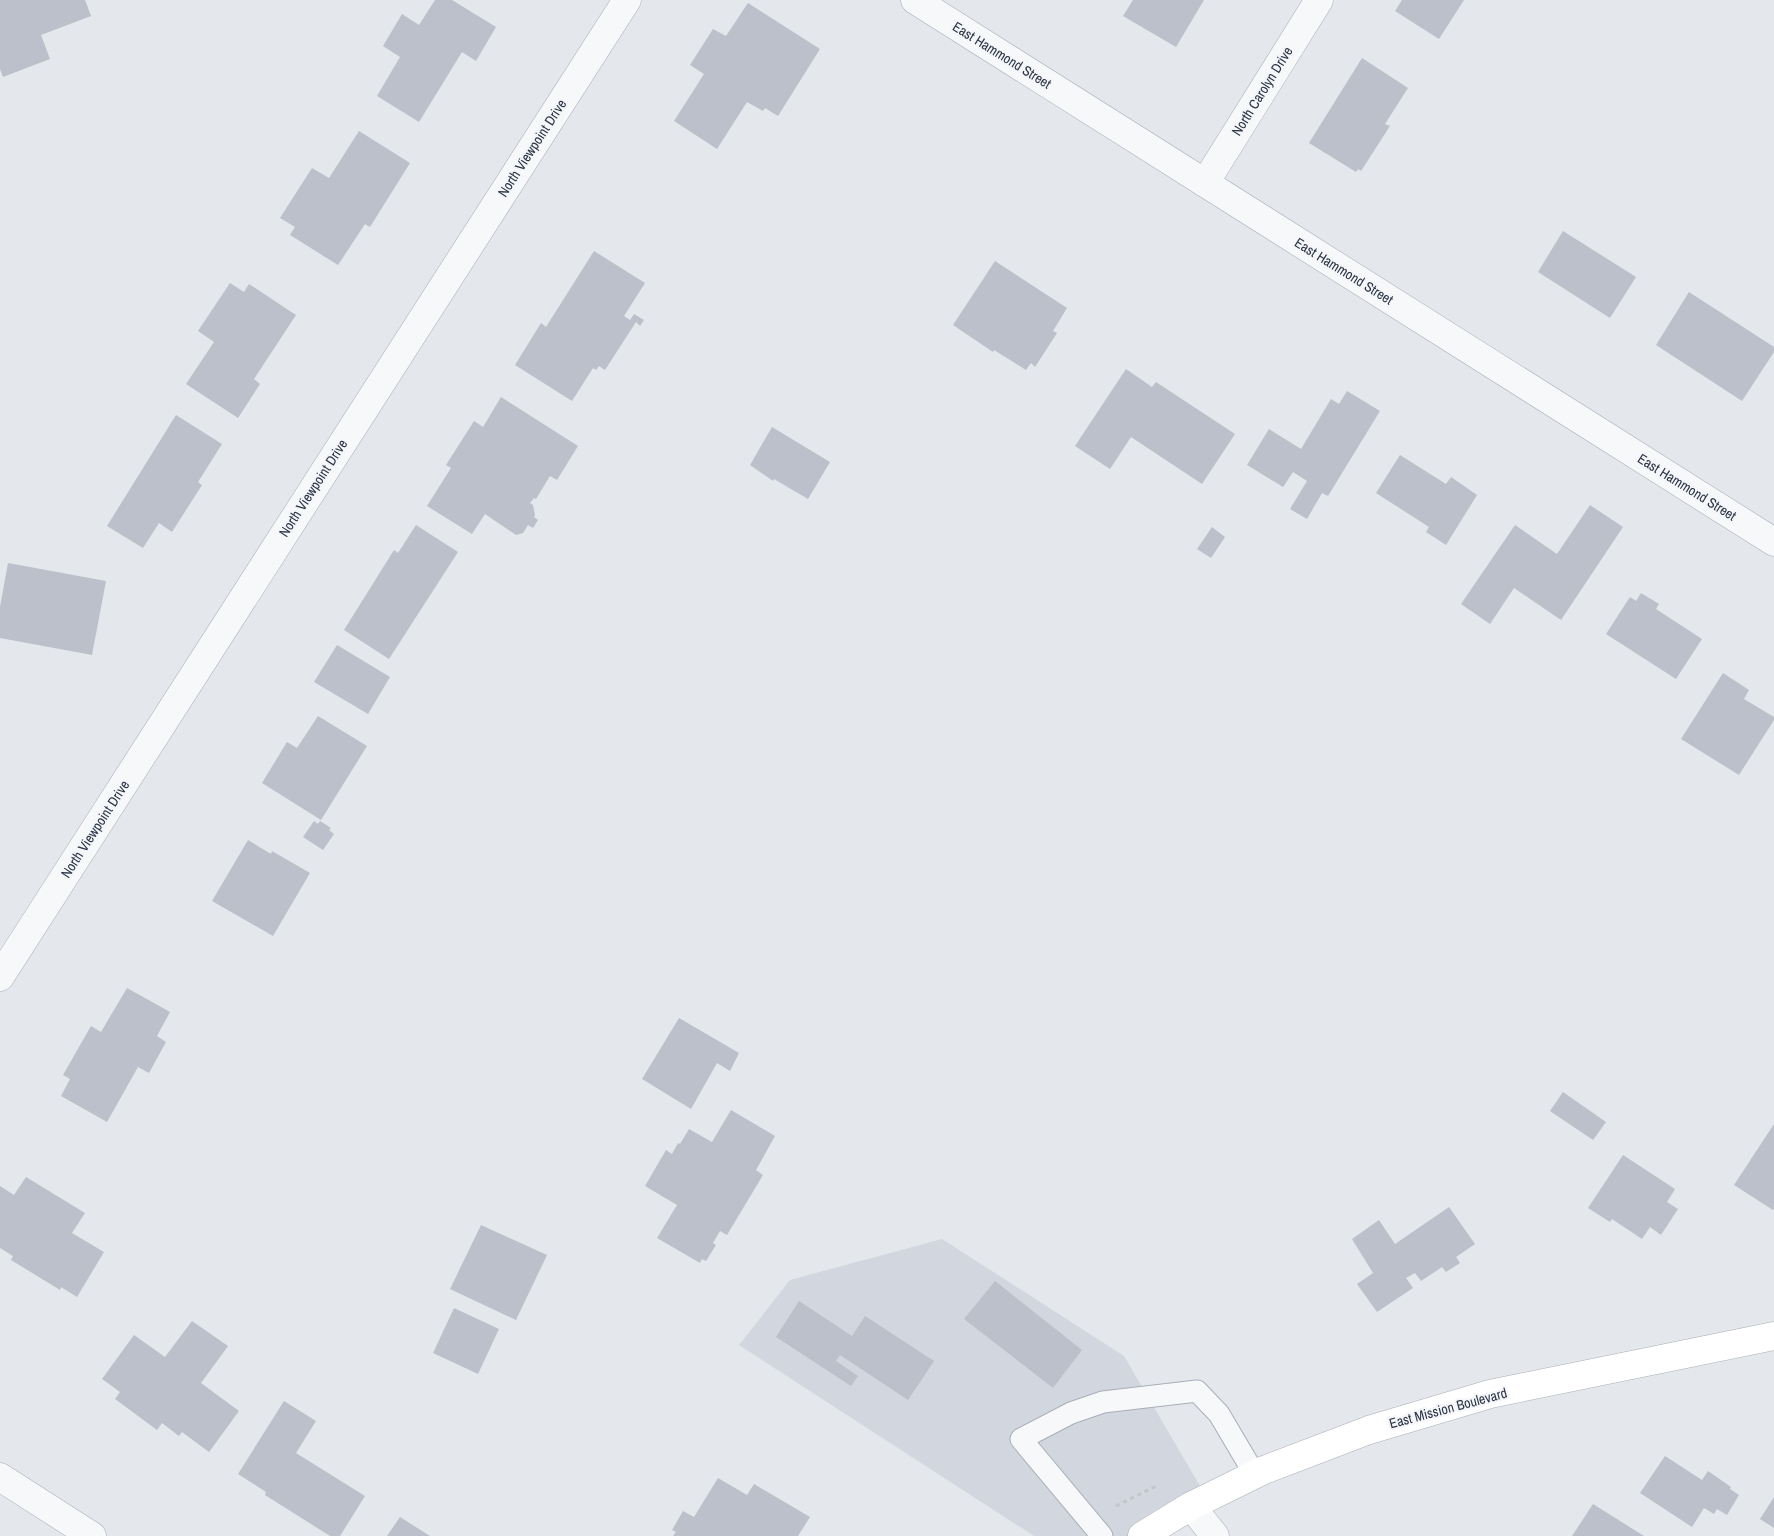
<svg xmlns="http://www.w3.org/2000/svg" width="1774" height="1536" viewBox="0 0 1774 1536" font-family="'Archivo Narrow',sans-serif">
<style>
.built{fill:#d2d6de}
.building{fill:#bbc0ca}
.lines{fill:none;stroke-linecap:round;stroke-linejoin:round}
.lane-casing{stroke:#a9aeb7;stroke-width:23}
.street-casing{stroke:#a9aeb7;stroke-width:29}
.secondary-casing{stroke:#a9aeb7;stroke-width:29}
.path{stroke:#c2c5cb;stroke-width:3;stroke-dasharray:4 4;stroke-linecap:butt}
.lane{stroke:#f7f8fa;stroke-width:21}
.street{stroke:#f7f8fa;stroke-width:28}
.secondary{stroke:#fff;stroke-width:28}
.labels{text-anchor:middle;stroke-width:4.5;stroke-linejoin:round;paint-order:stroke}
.street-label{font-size:14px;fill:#2b3445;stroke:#f4f6f9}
</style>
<rect width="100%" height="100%" fill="#e4e7ec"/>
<!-- built -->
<path class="built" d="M942,1239L1124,1356L1207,1498L1142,1536H1034L739,1345L790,1280Z"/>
<!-- building -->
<g class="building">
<path d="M0,0H85L91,16L41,35L50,59L3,77L0,69Z"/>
<path d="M435,0H452L496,27L476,61L462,52L419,122L377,96L400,57L383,46L402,14L419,25Z"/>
<path d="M1133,0H1204L1176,47L1123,16Z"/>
<path d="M1402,0H1464L1439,39L1395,11Z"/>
<path d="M748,3L820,49L778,116L765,108L763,111L747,102L717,149L674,121L704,74L690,65L713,29L726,36Z"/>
<path d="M1362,58L1408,88L1385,124L1390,126L1361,171L1358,169L1356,172L1309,143Z"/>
<path d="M359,131L410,163L370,227L365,224L338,265L290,235L295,227L280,218L312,168L329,178Z"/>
<path d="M1563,231L1636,277L1610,318L1538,272Z"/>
<path d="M594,251L645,283L624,316L630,320L634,314L644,320L640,326L636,322L605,370L599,366L596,370L593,368L572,401L515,365L541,323L546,327Z"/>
<path d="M995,261L1067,308L1053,331L1057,333L1035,367L1031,363L1026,370L994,350L993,352L953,325Z"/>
<path d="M230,283L244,292L249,284L296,315L254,379L260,384L238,418L186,384L214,342L198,331Z"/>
<path d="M1689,292L1774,347V352L1742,401L1656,345Z"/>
<path d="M1126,369L1152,387L1156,382L1235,434L1202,484L1131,437L1110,469L1075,446Z"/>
<path d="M1347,391L1380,411L1328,496L1322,493L1307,519L1290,509L1307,481L1293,472L1283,487L1247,465L1269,429L1301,449L1331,399L1339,404Z"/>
<path d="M501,397L578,446L557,480L550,476L536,499L534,498L530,503L533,505L535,515L534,517L538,520L533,528L528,525L523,533L516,535L485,514L472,534L427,506L451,468L446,465L474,421L483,427Z"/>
<path d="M176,415L222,444L198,482L202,485L172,532L159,523L143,548L107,526Z"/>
<path d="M772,427L830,462L808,499L774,479L773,481L750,465Z"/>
<path d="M1400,455L1446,484L1451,477L1477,495L1446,545L1426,532L1429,527L1376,493Z"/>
<path d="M1590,505L1623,527L1561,620L1514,588L1490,624L1461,604L1515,525L1557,554Z"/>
<path d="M416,525L458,552L389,659L344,630L394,550L398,553Z"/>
<path d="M1212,527L1225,537L1211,558L1197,549Z"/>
<path d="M8,563L106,581L92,655L0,638V607Z"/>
<path d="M1641,593L1659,604L1656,609L1702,639L1676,679L1606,634L1630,597L1636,601Z"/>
<path d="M337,645L390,677L368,714L314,682Z"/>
<path d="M1723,673L1749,690L1744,699L1774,717V720L1739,775L1681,739Z"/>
<path d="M318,716L367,746L321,820L262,783L287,742L297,748Z"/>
<path d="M314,821L318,824L320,821L331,828L329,830L334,834L323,850L303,837Z"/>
<path d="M248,840L271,854L272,851L310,873L273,936L212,901Z"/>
<path d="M127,988L170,1012L157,1036L166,1042L149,1073L138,1067L107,1122L61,1096L70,1079L63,1075L91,1026L101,1032Z"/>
<path d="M679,1018L739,1053L730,1071L717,1063L691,1109L642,1079Z"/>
<path d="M1563,1092L1606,1122L1593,1140L1550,1111Z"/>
<path d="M731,1110L775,1136L756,1170L763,1175L727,1235L720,1231L713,1243L716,1245L706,1261L702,1259L700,1263L657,1238L677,1205L645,1186L666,1150L672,1154L678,1143L680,1144L689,1129L712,1142Z"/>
<path d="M1774,1124V1209L1773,1210L1734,1185Z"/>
<path d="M1623,1155L1675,1189L1667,1202L1678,1209L1661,1235L1650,1227L1642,1239L1612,1219L1610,1222L1588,1208Z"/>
<path d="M26,1177L85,1213L72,1233L104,1252L77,1297L61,1287L60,1290L11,1260L13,1256L0,1248V1186L14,1195Z"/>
<path d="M1449,1207L1475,1244L1456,1257L1460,1263L1446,1272L1442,1267L1421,1281L1415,1273L1406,1278L1413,1288L1377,1312L1357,1284L1373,1273L1352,1239L1379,1220L1395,1244Z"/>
<path d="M481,1225L547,1255L516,1320L450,1289Z"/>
<path d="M995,1281L1082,1350L1053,1388L964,1319Z"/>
<path d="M799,1301L852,1336L865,1316L934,1361L908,1400L840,1355L836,1361L858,1376L851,1386L776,1337Z"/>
<path d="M454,1308L499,1329L478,1374L433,1353Z"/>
<path d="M192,1321L228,1346L201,1383L239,1411L209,1452L182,1432L179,1436L162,1423L157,1430L115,1399L120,1392L102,1379L134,1335L165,1357Z"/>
<path d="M284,1401L316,1421L296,1453L365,1496L340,1536H330L265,1495L266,1492L238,1474Z"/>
<path d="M1665,1456L1702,1480L1708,1471L1731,1487L1730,1489L1739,1495L1727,1515L1717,1509L1714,1514L1704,1508L1692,1527L1640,1493Z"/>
<path d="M718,1478L747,1495L754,1484L810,1517L798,1536H673L676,1532L672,1530L683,1511L694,1517Z"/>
<path d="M1774,1497V1528L1760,1519Z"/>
<path d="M1593,1504L1644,1536H1572Z"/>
<path d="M400,1517L430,1536H387Z"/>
</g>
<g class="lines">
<!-- lane casing -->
<g class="lane-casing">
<path id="lane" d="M1102,1536L1021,1439L1071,1413L1103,1402L1197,1391L1219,1414L1255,1475"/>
</g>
<!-- street casing -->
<g class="street-casing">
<g id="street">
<path d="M915,0L1774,542"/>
<path d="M1205,183L1319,0"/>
<path d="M0,977L627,0"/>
<path d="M0,1477L92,1536"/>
<path d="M1191,1506L1215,1536"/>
</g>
</g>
<!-- secondary casing -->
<g class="secondary-casing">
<path id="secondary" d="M1142,1536L1191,1506L1264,1470L1369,1430L1490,1394L1774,1336"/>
</g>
<!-- path -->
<path class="path" d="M1116,1506L1158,1485"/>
<!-- lane -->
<use href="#lane" class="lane"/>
<!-- street -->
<use href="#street" class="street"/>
<!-- secondary -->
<use href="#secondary" class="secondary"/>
</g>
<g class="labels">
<!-- street labels -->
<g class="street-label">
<text transform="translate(1002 55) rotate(32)" y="5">East Hammond Street</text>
<text transform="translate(1262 91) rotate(-58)" y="5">North Carolyn Drive</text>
<text transform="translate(532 148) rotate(-57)" y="5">North Viewpoint Drive</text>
<text transform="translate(1344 271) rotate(32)" y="5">East Hammond Street</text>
<text transform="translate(1687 487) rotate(32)" y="5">East Hammond Street</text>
<text transform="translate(313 488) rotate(-57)" y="5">North Viewpoint Drive</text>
<text transform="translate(95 829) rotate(-57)" y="5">North Viewpoint Drive</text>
<text transform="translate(1448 1408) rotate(-15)" y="5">East Mission Boulevard</text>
</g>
</g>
</svg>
